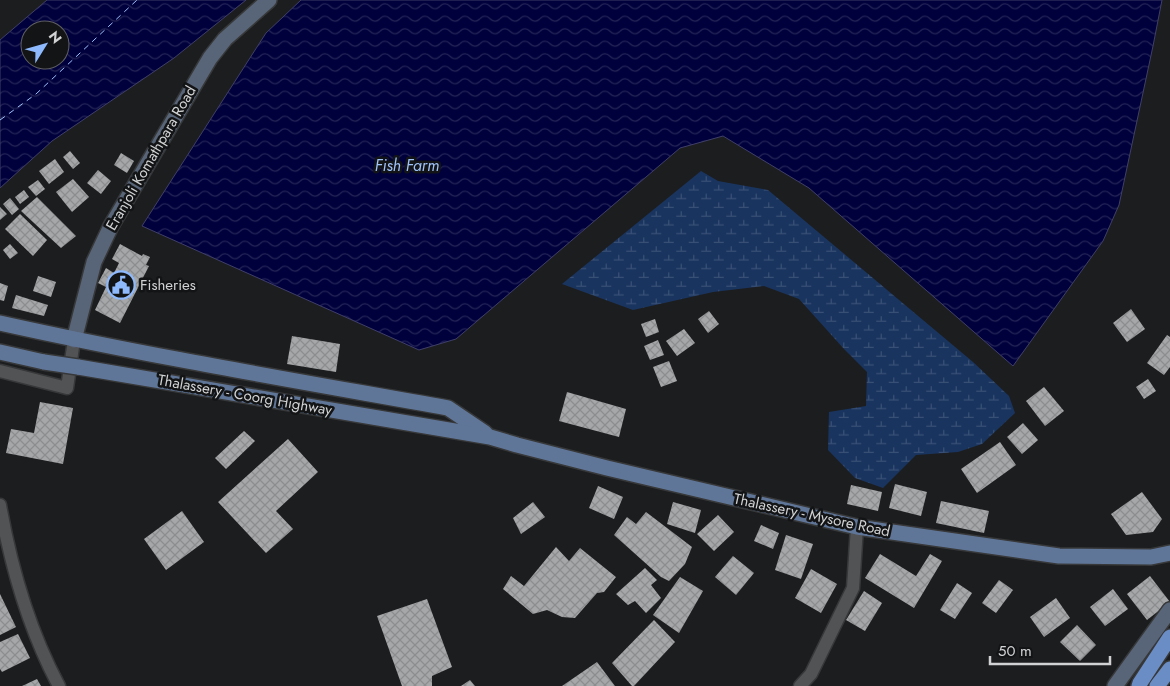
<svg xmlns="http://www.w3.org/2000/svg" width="1170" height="686" viewBox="0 0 1170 686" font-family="Jost,sans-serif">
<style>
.wetland{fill:url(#wetland-marsh)}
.water{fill:url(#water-waves);stroke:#3f3f69;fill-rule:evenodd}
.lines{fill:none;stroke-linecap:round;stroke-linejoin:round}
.ferry{stroke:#a0c3fb;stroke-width:1;stroke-dasharray:6 5;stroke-linecap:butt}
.building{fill:url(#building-cross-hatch)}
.street-casing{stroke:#373839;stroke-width:15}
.secondary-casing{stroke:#373839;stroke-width:18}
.primary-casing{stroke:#373839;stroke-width:18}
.highway-casing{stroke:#373839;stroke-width:18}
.street{stroke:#515355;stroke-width:12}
.secondary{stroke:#586477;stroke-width:15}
.primary{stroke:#607698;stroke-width:15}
.highway{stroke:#6a8dc5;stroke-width:15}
.primary-bridge-casing{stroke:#373839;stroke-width:18;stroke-linecap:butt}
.primary-bridge{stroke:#607698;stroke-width:15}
.labels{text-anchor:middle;stroke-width:5;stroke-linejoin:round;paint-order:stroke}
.street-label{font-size:15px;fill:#d1d2d3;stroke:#131416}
.poi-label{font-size:15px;fill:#d1d2d3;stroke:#131416;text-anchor:start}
.water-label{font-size:16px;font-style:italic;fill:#a0c3fb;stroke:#131416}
</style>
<defs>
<pattern id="wetland-marsh" width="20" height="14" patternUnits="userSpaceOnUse" patternTransform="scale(1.25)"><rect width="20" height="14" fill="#19345f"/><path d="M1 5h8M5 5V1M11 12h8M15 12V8" fill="none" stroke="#395075"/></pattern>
<pattern id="water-waves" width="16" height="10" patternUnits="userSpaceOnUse" patternTransform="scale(1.25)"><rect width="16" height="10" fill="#00003c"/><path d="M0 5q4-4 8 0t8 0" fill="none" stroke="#242457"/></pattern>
<pattern id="building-cross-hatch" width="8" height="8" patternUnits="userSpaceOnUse" patternTransform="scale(1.25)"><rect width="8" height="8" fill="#a5a7a9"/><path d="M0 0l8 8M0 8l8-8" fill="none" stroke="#8c8d8e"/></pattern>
</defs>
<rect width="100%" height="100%" fill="#1c1d1f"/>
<!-- wetland -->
<path class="wetland" d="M701,171L718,181L768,190L973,362L1009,396L1015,413L982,444L958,452L916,455L883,488L855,478L828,450L829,412L866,406L867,372L844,349L799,299L764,286L713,292L633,310L562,284Z"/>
<!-- water -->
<g class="water">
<path d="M47,0H246L174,58L52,141L0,188V40ZM30,30H60V60H30Z"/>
<path d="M301,0H1162L1153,46L1119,205L1103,241L1013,366L809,188L723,136L680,148L456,339L419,350L142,226L266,33Z"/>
</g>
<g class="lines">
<!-- ferry -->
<path class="ferry" d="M0,120L36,94L137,0"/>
</g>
<!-- building -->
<g class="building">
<path d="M70,151L80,163L73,169L63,157Z"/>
<path d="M121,153L134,161L127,173L114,165Z"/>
<path d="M55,159L64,172L49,184L39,171Z"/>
<path d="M98,170L111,181L101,194L87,183Z"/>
<path d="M73,179L89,197L72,212L56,192Z"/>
<path d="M38,180L45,189L36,196L28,187Z"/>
<path d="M24,190L29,197L20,204L15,197Z"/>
<path d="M37,197L76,236L61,248L21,211Z"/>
<path d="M10,198L19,209L12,215L3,204Z"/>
<path d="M0,207L7,214L0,220Z"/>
<path d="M20,214L47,240L33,256L5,229Z"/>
<path d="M10,244L18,253L10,259L3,250Z"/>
<path d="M120,244L142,256L143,254L150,257L146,265L149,266L120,323L95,310L106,287L98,283L106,268L114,273L119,263L112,259Z"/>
<path d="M38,276L56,282L51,297L33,291Z"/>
<path d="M0,283L8,286L4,301L0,300Z"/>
<path d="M16,295L48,305L44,316L12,308Z"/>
<path d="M1131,309L1145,329L1127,342L1113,323Z"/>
<path d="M709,311L719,324L708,333L698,319Z"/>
<path d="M655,319L659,332L646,337L641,324Z"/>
<path d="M684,329L695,343L677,356L666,341Z"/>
<path d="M1167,335L1170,337V367L1164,375L1147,363Z"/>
<path d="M292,336L340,344L336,372L287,364Z"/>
<path d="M658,340L664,355L650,360L644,346Z"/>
<path d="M669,361L677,381L661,387L653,367Z"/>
<path d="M1148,379L1156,391L1144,399L1136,387Z"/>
<path d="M1044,387L1064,411L1045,426L1026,401Z"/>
<path d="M567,392L626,409L619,437L559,421Z"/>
<path d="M40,402L73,408L63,464L6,453L11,429L34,433Z"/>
<path d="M1023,423L1038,440L1022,454L1007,437Z"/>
<path d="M244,431L255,441L226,469L215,458Z"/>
<path d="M288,439L318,472L276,511L293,529L266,553L218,502Z"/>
<path d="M1000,442L1016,465L977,493L961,469Z"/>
<path d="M895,484L927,492L921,516L889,508Z"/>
<path d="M851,485L882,492L878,511L847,504Z"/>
<path d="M598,486L623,497L614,519L589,508Z"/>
<path d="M1142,492L1162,519L1153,532L1126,535L1111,514Z"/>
<path d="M941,501L989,511L984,533L936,523Z"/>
<path d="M533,502L545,517L521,534L513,518Z"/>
<path d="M673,502L701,510L695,533L667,524Z"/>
<path d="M182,511L204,542L166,570L144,539Z"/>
<path d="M646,512L692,547L685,564L669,581L661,577L614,535L627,517L636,524Z"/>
<path d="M718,515L734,532L714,551L697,534Z"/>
<path d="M761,525L779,533L773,549L754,541Z"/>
<path d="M786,535L813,544L801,579L775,570Z"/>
<path d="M556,547L569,561L580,548L616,577L604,592L597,593L575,618L562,617L547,610L533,614L503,589L511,576L524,586Z"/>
<path d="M880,554L916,576L930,554L942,561L914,608L865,578Z"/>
<path d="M733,556L754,573L736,595L715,577Z"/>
<path d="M645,568L657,580L651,585L661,598L646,613L635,601L628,605L616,594Z"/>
<path d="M811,569L837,584L821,613L795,598Z"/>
<path d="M1150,576L1170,602L1147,620L1127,594Z"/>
<path d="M680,577L703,591L679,633L653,615Z"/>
<path d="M999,580L1013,590L996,613L982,603Z"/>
<path d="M957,583L972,593L955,619L940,610Z"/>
<path d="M1113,589L1128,609L1105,626L1090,607Z"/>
<path d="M864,591L882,603L865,631L846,620Z"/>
<path d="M0,594L16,627L0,635Z"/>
<path d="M1056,598L1070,618L1044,637L1030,617Z"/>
<path d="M427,599L452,667L432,676V686H402L377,616Z"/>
<path d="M654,620L675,642L634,686H632L612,663Z"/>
<path d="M1077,625L1096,645L1080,661L1060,642Z"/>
<path d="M18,634L30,658L2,672L0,669V642Z"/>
<path d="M597,662L615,686H562Z"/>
<path d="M37,679L41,686H22Z"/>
<path d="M470,680L475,686H461Z"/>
</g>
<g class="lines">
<!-- street casing -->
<g class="street-casing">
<g id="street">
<path d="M0,371L67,388L74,340"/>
<path d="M0,505C11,567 29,630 59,686"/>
<path d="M800,686L811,674L853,588L857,527"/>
</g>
</g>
<!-- secondary casing -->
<g class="secondary-casing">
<g id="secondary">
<path d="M74,340L94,262L111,226L210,58L225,39L269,0"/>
<path d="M1115,686L1170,610"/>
</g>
</g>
<!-- primary casing -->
<g class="primary-casing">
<g id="primary">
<path d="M0,323C148,356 298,381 448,408L485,433"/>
<path d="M0,352L44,362"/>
<path d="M78,367L490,437L517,445L607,468L857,527L1059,556L1151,557L1170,553"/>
</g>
</g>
<!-- highway casing -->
<g class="highway-casing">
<g id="highway">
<path d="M1139,686L1140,683L1170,637"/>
<path d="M1157,686L1170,669"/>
</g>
</g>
<!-- street -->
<use href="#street" class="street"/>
<!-- secondary -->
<use href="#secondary" class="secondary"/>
<!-- primary -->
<use href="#primary" class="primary"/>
<!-- highway -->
<use href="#highway" class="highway"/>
<!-- primary-bridge casing -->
<g class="primary-bridge-casing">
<path id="primary-bridge" d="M44,362L78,367"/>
</g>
<!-- primary-bridge -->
<use href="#primary-bridge" class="primary-bridge"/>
</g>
<!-- icons -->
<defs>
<g id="civic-ring" transform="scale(1.4375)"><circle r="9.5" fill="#131416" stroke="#8eb9fd" stroke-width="1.5"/><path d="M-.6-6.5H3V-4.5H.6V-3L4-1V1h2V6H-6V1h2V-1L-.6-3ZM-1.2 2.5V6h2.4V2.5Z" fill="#8eb9fd"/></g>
</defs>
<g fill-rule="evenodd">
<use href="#civic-ring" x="121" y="285"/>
</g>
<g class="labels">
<!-- street labels -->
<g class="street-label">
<text transform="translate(151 158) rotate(-60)" y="5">Eranjoli Komathpara Road</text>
<text transform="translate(245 395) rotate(10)" y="5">Thalassery - Coorg Highway</text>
<text transform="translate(812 515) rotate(12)" y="5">Thalassery - Mysore Road</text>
</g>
<!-- poi labels -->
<g class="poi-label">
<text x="140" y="290">Fisheries</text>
</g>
<!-- water labels -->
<g class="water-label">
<text x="407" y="171">Fish Farm</text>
</g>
</g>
<!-- north arrow -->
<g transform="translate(45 45) rotate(53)"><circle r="24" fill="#131416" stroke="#5f6062"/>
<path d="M0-4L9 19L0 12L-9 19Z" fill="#8eb9fd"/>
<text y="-8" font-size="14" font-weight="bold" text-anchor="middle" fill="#d1d2d3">N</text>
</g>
<!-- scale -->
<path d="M990 656v8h120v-8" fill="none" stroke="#d1d2d3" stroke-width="2.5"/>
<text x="998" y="656" font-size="15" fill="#d1d2d3" stroke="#131416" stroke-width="4" paint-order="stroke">50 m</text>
</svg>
